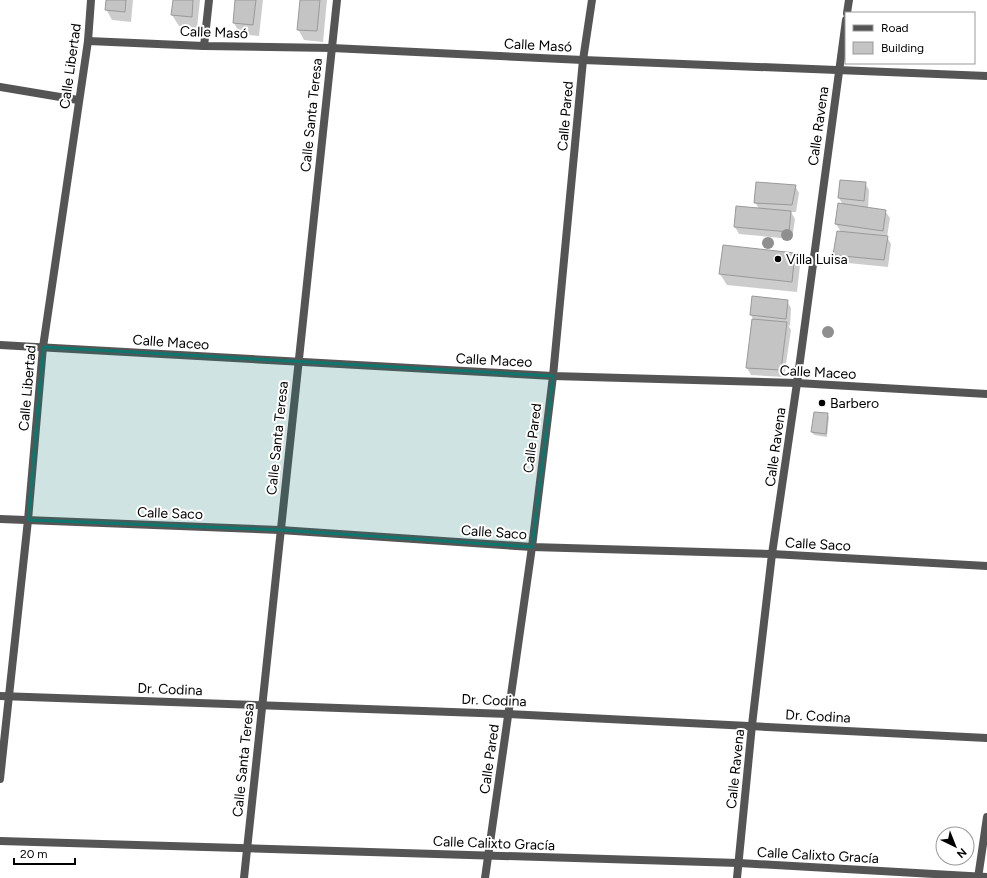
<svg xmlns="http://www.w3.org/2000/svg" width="987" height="878" viewBox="0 0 987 878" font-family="Figtree,sans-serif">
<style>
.shadow{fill:#0003}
.building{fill:#c4c4c4;stroke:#999}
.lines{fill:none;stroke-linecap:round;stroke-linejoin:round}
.minor{stroke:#555;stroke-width:8}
.tertiary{stroke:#555;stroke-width:8}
.tree{fill:#8f8f8f}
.marked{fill:#0f766e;fill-opacity:0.2;stroke:#0f766e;stroke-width:3;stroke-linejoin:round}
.poi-dot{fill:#000;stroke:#fff;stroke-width:1.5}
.labels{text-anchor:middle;stroke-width:4;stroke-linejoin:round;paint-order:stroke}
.street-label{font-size:14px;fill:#000;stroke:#fff}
.poi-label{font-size:14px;fill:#000;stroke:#fff;text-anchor:start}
</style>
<rect width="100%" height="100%" fill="#fff"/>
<!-- shadow -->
<g class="shadow">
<path d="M107,0H133L131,22L112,20L106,9Z"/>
<path d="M174,0H200L197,28L179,26L172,15Z"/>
<path d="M236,0H263L259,36L240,34L234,23Z"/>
<path d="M301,0H327L323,42L304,40L298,29Z"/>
<path d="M840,181L865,183L869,190L868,209L885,211L890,218L887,237L891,244L888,267L838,262L834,255L838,232H841L836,224L843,205L839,198Z"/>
<path d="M795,186L799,193L796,212H791L795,219L792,239L739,234L735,227L759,209L755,202Z"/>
<path d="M794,254L800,265L797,292L727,285L720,274Z"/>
<path d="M787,301L791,308L790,326L788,325L791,330L784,377L751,375L747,368L753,319L751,315Z"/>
<path d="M815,413L827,414L829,417L827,437L814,435L812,432Z"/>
</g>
<!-- building -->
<g class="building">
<path d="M106,0H126L125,12L105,10Z"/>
<path d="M173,0H193L192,17L171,15Z"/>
<path d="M235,0H256L253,25L233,23Z"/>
<path d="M300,0H320L317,31L297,30Z"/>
<path d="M840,180L866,182L864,201L838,198Z"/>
<path d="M756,182L796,185L792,205L754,203Z"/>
<path d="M838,203L886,210L883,231L835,224Z"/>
<path d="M736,206L791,211L789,232L734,227Z"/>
<path d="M837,231L888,236L884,260L833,255Z"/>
<path d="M723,245L795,253L792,282L719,274Z"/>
<path d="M752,296L788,300L786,319L750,315Z"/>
<path d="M752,319L787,322L781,370L746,368Z"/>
<path d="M814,412L828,413L826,434L811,432Z"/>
</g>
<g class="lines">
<!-- minor -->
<g class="minor">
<path d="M847,13L849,0"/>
<path d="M88,41L204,46L332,48L583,60L987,76"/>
<path d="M204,46L209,0"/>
<path d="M0,87L78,100"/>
<path d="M0,519L280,530L532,547L772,554L987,566"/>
<path d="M0,696L508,714L987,738"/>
<path d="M0,779L28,520L43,347L88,41L91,0"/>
<path d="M0,841L739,863L987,877"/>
<path d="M244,878L337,0"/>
<path d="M485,878L532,547L553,376L583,60L592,0"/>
<path d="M737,878L752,725L772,554L797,383L846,20"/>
<path d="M978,878L987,817"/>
</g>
<!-- tertiary -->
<path class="tertiary" d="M0,345L553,376L797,383L987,394"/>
</g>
<!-- trees -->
<g class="tree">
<circle cx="787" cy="235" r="6"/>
<circle cx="768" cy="243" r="6"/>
<circle cx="828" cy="332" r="6"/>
</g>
<!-- marked area -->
<path class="marked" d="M43,347L553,376L532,547L280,530L28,520Z"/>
<!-- markers -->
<g class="poi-dot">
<circle cx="778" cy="259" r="4"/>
<circle cx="822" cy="403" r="4"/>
</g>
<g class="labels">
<!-- street labels -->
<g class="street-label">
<text transform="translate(214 32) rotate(2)" y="5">Calle Masó</text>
<text transform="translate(538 45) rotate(3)" y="5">Calle Masó</text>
<text transform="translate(70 66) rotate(-82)" y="5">Calle Libertad</text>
<text transform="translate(311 115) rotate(-84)" y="5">Calle Santa Teresa</text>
<text transform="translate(565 116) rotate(-85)" y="5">Calle Pared</text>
<text transform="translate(818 126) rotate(-82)" y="5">Calle Ravena</text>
<text transform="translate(171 342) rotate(4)" y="5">Calle Maceo</text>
<text transform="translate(494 360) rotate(3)" y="5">Calle Maceo</text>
<text transform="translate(818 372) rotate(3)" y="5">Calle Maceo</text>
<text transform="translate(27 388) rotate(-85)" y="5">Calle Libertad</text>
<text transform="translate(277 438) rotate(-84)" y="5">Calle Santa Teresa</text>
<text transform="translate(532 438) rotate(-83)" y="5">Calle Pared</text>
<text transform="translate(775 447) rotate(-82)" y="5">Calle Ravena</text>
<text transform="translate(170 513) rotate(2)" y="5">Calle Saco</text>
<text transform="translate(494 532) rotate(4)" y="5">Calle Saco</text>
<text transform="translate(818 544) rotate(3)" y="5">Calle Saco</text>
<text transform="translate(170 689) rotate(2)" y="5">Dr. Codina</text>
<text transform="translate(494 700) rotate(2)" y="5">Dr. Codina</text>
<text transform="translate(818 716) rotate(3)" y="5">Dr. Codina</text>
<text transform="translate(489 759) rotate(-82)" y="5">Calle Pared</text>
<text transform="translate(243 760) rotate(-84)" y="5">Calle Santa Teresa</text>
<text transform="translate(735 769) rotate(-84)" y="5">Calle Ravena</text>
<text transform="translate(494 843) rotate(2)" y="5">Calle Calixto Gracía</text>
<text transform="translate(818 855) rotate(3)" y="5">Calle Calixto Gracía</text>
</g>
<!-- poi labels -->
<g class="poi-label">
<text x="786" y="264">Villa Luisa</text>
<text x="830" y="408">Barbero</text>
</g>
</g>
<!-- legend -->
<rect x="845" y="12" width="130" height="52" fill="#ffffff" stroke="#999999"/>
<rect x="853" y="25" width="20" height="6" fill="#555555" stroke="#999999"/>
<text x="881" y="32" font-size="12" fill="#000000">Road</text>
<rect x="853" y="42" width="20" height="12" fill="#c4c4c4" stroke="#999999"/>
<text x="881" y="52" font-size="12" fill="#000000">Building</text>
<!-- north arrow -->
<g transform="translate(955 846) rotate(137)"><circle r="19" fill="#ffffff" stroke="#999999"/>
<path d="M0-3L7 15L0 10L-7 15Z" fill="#000000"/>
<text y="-6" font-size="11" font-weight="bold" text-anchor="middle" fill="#000000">N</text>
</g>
<!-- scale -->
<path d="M14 858v6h61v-6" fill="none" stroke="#000000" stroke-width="2"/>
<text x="20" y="858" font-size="12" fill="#000000" stroke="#ffffff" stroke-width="3" paint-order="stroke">20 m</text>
</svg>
